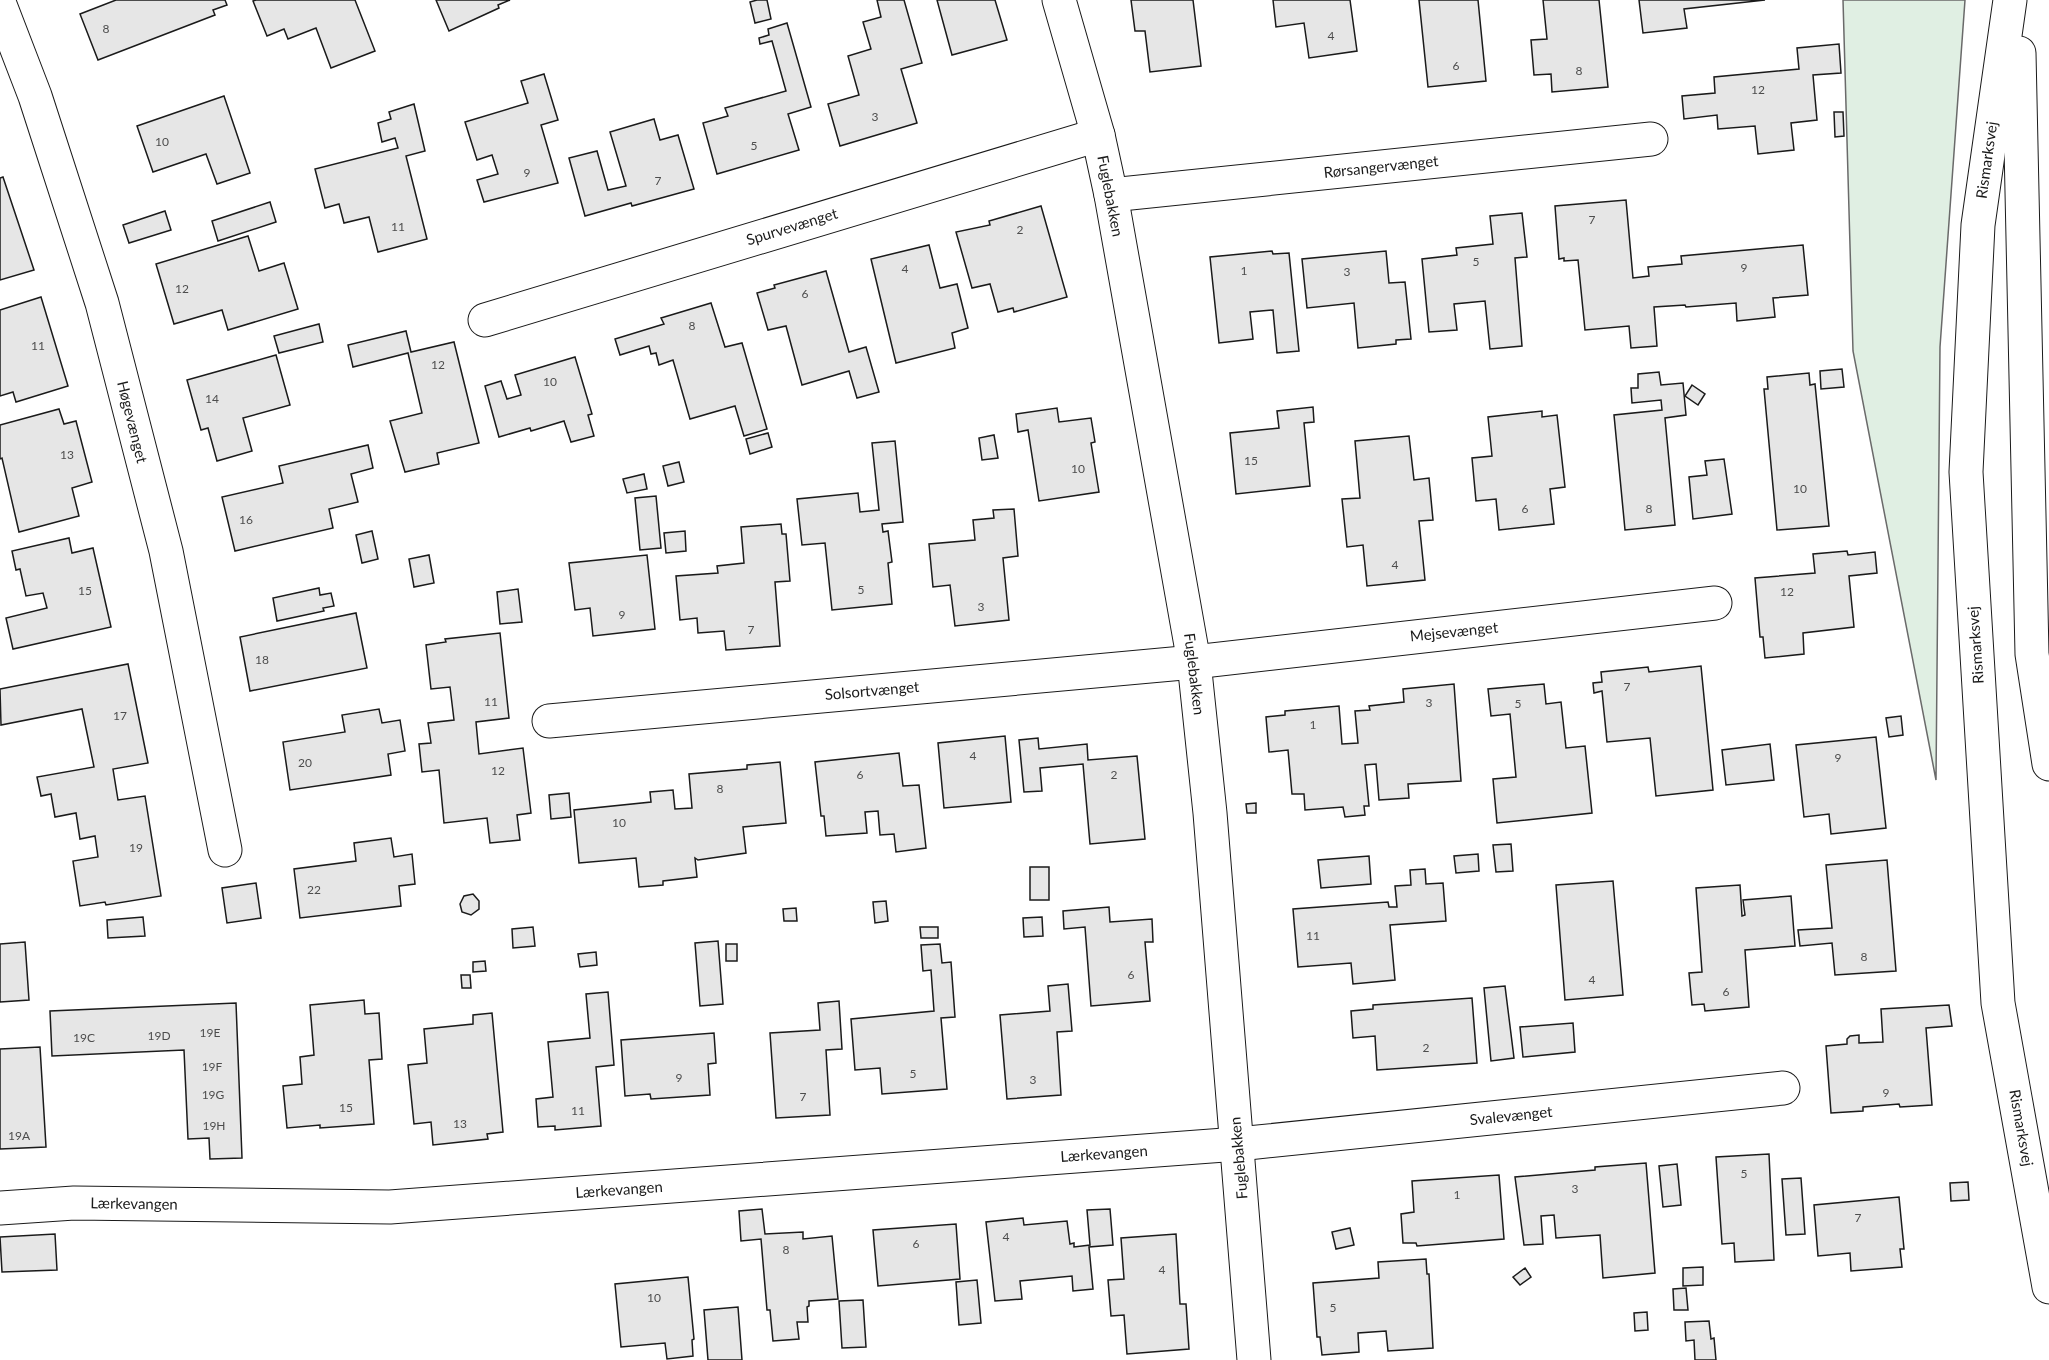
<svg xmlns="http://www.w3.org/2000/svg" width="2049" height="1360" viewBox="0 0 2049 1360" font-family="Lato,sans-serif">
<style>
.green{fill:#e0efe3;stroke:#6a6a6a;stroke-width:1.5}
.building{fill:#e6e6e6;stroke:#1a1a1a;stroke-width:1.5}
.lines{fill:none;stroke-linecap:round;stroke-linejoin:round}
.minor-casing{stroke:#1a1a1a;stroke-width:35}
.secondary-casing{stroke:#1a1a1a;stroke-width:35}
.minor{stroke:#fff;stroke-width:33}
.secondary{stroke:#fff;stroke-width:33}
.labels{text-anchor:middle;stroke-width:4.5;stroke-linejoin:round;paint-order:stroke}
.number-label{font-size:12px;fill:#4d4d4d}
.street-label{font-size:15px;fill:#1a1a1a;stroke:#fff}
</style>
<rect width="100%" height="100%" fill="#fff"/>
<!-- green -->
<path class="green" d="M1843,0H1965L1940,347L1936,780L1853,351Z"/>
<!-- building -->
<g class="building">
<path d="M116,0H225L227,5L213,10L215,15L98,60L80,14Z"/>
<path d="M256,0H355L375,51L331,68L316,28L288,39L284,29L267,36L253,1Z"/>
<path d="M436,0H510L498,5L499,8L449,31Z"/>
<path d="M757,0H767L771,19L755,23L750,2Z"/>
<path d="M877,0H904L922,63L901,69L917,123L840,146L828,104L859,95L848,56L871,49L863,22L881,17Z"/>
<path d="M937,0H995L1007,40L952,55Z"/>
<path d="M1131,0H1193L1201,66L1150,72L1145,31H1135Z"/>
<path d="M1273,0H1350L1357,51L1309,58L1304,23L1276,27Z"/>
<path d="M1419,0H1478L1486,81L1428,87Z"/>
<path d="M1543,0H1599L1608,87L1552,92L1551,74L1534,75L1531,40L1547,39Z"/>
<path d="M1639,0H1765L1684,9L1687,28L1643,33Z"/>
<path d="M787,23L811,107L788,114L799,150L717,174L703,123L728,116L725,108L786,91L772,41L760,44L759,38L769,35L768,29Z"/>
<path d="M1839,44L1841,73L1813,75L1817,120L1791,123L1794,150L1758,154L1755,126L1718,129L1717,115L1684,119L1682,96L1715,93L1714,77L1799,69L1797,48Z"/>
<path d="M544,74L558,120L541,125L558,183L484,202L477,180L498,174L492,155L477,160L465,122L528,103L521,81Z"/>
<path d="M224,96L250,173L217,184L206,154L153,172L137,126Z"/>
<path d="M414,104L425,151L406,156L427,239L378,252L369,217L344,223L339,204L325,208L315,169L398,148L395,138L382,142L378,123L391,119L389,112Z"/>
<path d="M1834,112H1843L1844,136L1835,137Z"/>
<path d="M654,119L660,140L678,135L694,189L632,206L631,203L585,216L569,158L597,151L608,190L626,186L610,132Z"/>
<path d="M3,177L34,270L0,280V178Z"/>
<path d="M1626,200L1633,278L1649,276L1648,267L1682,264L1681,256L1803,245L1808,295L1773,298L1775,317L1737,321L1736,303L1686,307L1685,305L1654,307L1657,346L1631,348L1629,326L1585,330L1578,260L1564,261V258L1559,259L1555,206Z"/>
<path d="M270,202L276,222L218,241L212,221Z"/>
<path d="M1041,206L1067,297L1014,312L1013,308L998,312L990,284L972,288L956,232L990,225L989,221Z"/>
<path d="M165,211L171,230L129,243L123,225Z"/>
<path d="M1522,213L1527,257L1515,258L1522,346L1490,349L1485,301L1454,304L1457,330L1429,332L1422,259L1457,255L1456,248L1493,244L1490,216Z"/>
<path d="M248,236L259,271L284,263L298,309L228,330L222,310L174,324L156,264Z"/>
<path d="M929,245L940,288L957,284L968,328L952,333L955,348L896,363L871,259Z"/>
<path d="M1272,251L1273,254L1289,253L1299,351L1277,353L1273,310L1250,312L1253,339L1219,343L1210,257Z"/>
<path d="M1386,251L1389,283L1405,282L1411,339L1396,340V344L1358,348L1354,303L1307,308L1302,259Z"/>
<path d="M826,271L849,352L866,347L879,392L857,398L849,371L802,385L786,326L768,330L757,293L775,288L774,285Z"/>
<path d="M41,297L68,386L16,402L13,392L0,396V310Z"/>
<path d="M711,303L725,347L742,343L767,429L744,436L735,406L690,419L673,360L659,365L656,353L651,354L649,346L620,355L615,339L664,324L661,318Z"/>
<path d="M319,324L323,342L279,353L274,336Z"/>
<path d="M406,331L411,352L454,342L479,443L437,453L439,464L405,472L390,421L422,413L408,353L353,367L348,345Z"/>
<path d="M276,355L290,405L243,418L252,451L217,461L208,428L201,430L187,380Z"/>
<path d="M575,357L592,414L588,415L594,436L571,442L564,421L531,431L530,428L499,437L485,386L501,381L507,399L521,395L515,375Z"/>
<path d="M1842,369L1844,387L1821,389L1820,371Z"/>
<path d="M1659,372L1661,385L1683,383L1686,415L1665,418L1675,525L1625,530L1614,415L1662,410L1661,400L1632,403L1631,388H1638V374Z"/>
<path d="M1809,373L1810,385L1815,384L1829,526L1777,530L1764,389H1768L1767,377Z"/>
<path d="M1692,385L1705,394L1698,405L1685,396Z"/>
<path d="M1313,407L1314,422L1304,423L1310,486L1236,494L1230,433L1279,428L1277,411Z"/>
<path d="M1057,408L1059,422L1091,418L1095,442L1091,443L1099,492L1039,501L1028,430L1018,432L1016,414Z"/>
<path d="M59,409L64,424L76,421L92,482L72,488L79,516L19,532L2,458L0,459V425Z"/>
<path d="M1542,411V417L1557,415L1565,487L1550,489L1554,524L1499,530L1496,499L1476,501L1472,458L1492,456L1488,417Z"/>
<path d="M768,433L772,447L750,454L746,439Z"/>
<path d="M994,435L998,458L982,460L979,438Z"/>
<path d="M1409,436L1414,480L1429,478L1433,520L1419,521L1425,580L1367,586L1363,545L1347,547L1342,499L1360,498L1355,441Z"/>
<path d="M895,441L903,522L882,524L883,532L888,531L892,562L888,563L892,604L832,610L825,543L802,545L797,499L858,493L860,512L879,510L872,443Z"/>
<path d="M368,445L373,468L351,474L358,502L329,509L333,528L235,551L222,497L283,483L279,466Z"/>
<path d="M1724,459L1732,514L1693,519L1689,477L1707,475L1705,461Z"/>
<path d="M679,462L684,482L668,486L663,466Z"/>
<path d="M644,474L647,489L627,493L623,479Z"/>
<path d="M656,496L661,548L640,550L635,498Z"/>
<path d="M1014,509L1018,556L1003,558L1009,620L955,626L950,585L933,587L929,544L975,540L973,520L994,518L993,510Z"/>
<path d="M781,524L782,534H786L790,581L775,582L780,646L726,650L724,631L698,633L697,618L680,620L676,576L718,573L717,566L744,563L741,527Z"/>
<path d="M372,531L378,559L362,563L356,535Z"/>
<path d="M685,531L686,551L666,553L664,533Z"/>
<path d="M69,538L72,553L93,548L111,627L13,649L6,618L47,608L43,593L26,596L20,569L16,570L12,551Z"/>
<path d="M1847,551L1848,555L1875,552L1877,573L1849,576L1854,627L1803,633L1804,654L1765,658L1763,637H1760L1755,578L1815,573L1813,554Z"/>
<path d="M429,555L434,583L414,587L409,559Z"/>
<path d="M647,555L655,629L593,636L590,608L575,610L569,563Z"/>
<path d="M319,588L320,595L331,593L334,606L323,608L324,611L277,621L273,598Z"/>
<path d="M518,589L522,622L500,624L497,592Z"/>
<path d="M356,613L367,668L250,691L240,637Z"/>
<path d="M500,633L509,718L476,722L479,754L523,748L531,813L517,815L520,840L490,843L487,818L444,823L439,770L422,772L419,744L431,743L428,723L454,720L450,687L431,689L426,645L446,642L445,639Z"/>
<path d="M128,664L148,763L113,769L118,800L145,796L161,896L106,905L105,902L80,906L73,861L98,857L95,836L80,839L76,813L55,817L51,794L41,796L37,777L94,767L82,709L1,725L0,689Z"/>
<path d="M1701,666L1713,790L1656,796L1650,738L1607,742L1602,691L1594,693L1593,683L1602,682L1601,672L1648,667L1649,672Z"/>
<path d="M1454,684L1461,781L1408,784L1409,798L1379,800L1376,764L1365,765L1369,806H1364L1365,815L1345,817L1343,807L1305,810L1304,794H1292L1288,750L1269,752L1266,717L1285,715V711L1339,706L1342,744L1358,743L1355,711L1370,710L1369,706L1404,702L1403,689Z"/>
<path d="M1544,684L1546,704L1561,702L1566,748L1585,746L1592,813L1497,823L1493,779L1516,777L1510,714L1491,716L1488,689Z"/>
<path d="M379,709L382,723L400,720L405,751L388,754L391,775L290,790L283,742L345,732L342,715Z"/>
<path d="M1901,716L1903,735L1889,737L1886,718Z"/>
<path d="M1005,736L1011,802L944,808L938,743Z"/>
<path d="M1876,737L1886,828L1831,834L1829,814L1804,817L1796,745Z"/>
<path d="M1038,738L1039,749L1087,744L1088,760L1137,756L1145,839L1090,844L1083,764L1040,768L1042,791L1024,792L1019,740Z"/>
<path d="M1770,744L1774,780L1726,785L1722,750Z"/>
<path d="M899,753L903,786L919,785L926,848L896,852L894,834L880,835L878,811L865,812L867,833L826,836L824,816H821L815,762Z"/>
<path d="M780,762L786,823L743,827L746,853L698,860L695,858L697,877L663,881V885L639,887L636,858L579,863L574,810L651,802L650,792L673,790L675,809L692,808L689,774L747,769V765Z"/>
<path d="M569,793L571,817L551,819L549,795Z"/>
<path d="M1256,803V813H1247L1246,804Z"/>
<path d="M391,838L394,857L412,854L415,884L399,886L401,906L300,918L294,869L356,861L354,843Z"/>
<path d="M1511,844L1513,871L1496,872L1493,845Z"/>
<path d="M1478,854L1479,871L1456,873L1454,856Z"/>
<path d="M1369,856L1371,884L1321,888L1318,860Z"/>
<path d="M1887,860L1896,971L1835,975L1832,943L1800,946L1798,930L1832,928L1826,865Z"/>
<rect x="1030" y="867" width="19" height="33"/>
<path d="M1425,869L1426,884L1443,883L1446,921L1390,925L1395,980L1353,984L1351,963L1298,967L1293,909L1388,902L1389,907H1397L1395,886L1411,885L1410,870Z"/>
<path d="M1613,881L1623,995L1565,1000L1556,885Z"/>
<path d="M256,883L261,918L227,923L222,888Z"/>
<path d="M1740,885L1742,916L1745,915L1743,900L1791,896L1795,946L1745,950L1749,1007L1705,1011L1704,1004L1692,1005L1689,973L1702,972L1696,888Z"/>
<path d="M473,894L479,901V909L471,915L462,912L460,904L464,896Z"/>
<path d="M886,901L888,921L875,923L873,902Z"/>
<path d="M1109,907L1110,922L1152,919L1153,942H1145L1150,1001L1091,1006L1085,927L1064,929L1063,911Z"/>
<path d="M796,908L797,921H784L783,909Z"/>
<path d="M143,917L145,936L108,938L107,920Z"/>
<path d="M1042,917L1043,936L1024,937L1023,918Z"/>
<path d="M533,927L535,946L513,948L512,929Z"/>
<path d="M920,927H938V938H921Z"/>
<path d="M718,941L723,1004L700,1006L695,943Z"/>
<path d="M25,942L29,1000L0,1002V944Z"/>
<rect x="726" y="944" width="11" height="17"/>
<path d="M940,944L942,963L951,962L955,1017L941,1018L947,1089L882,1094L880,1068L855,1070L851,1019L934,1011L931,970L923,971L921,945Z"/>
<path d="M596,952L597,965L580,967L578,954Z"/>
<path d="M485,961L486,971L473,972V962Z"/>
<path d="M461,975H470L471,988H462Z"/>
<path d="M1068,984L1072,1031L1057,1032L1061,1095L1007,1099L1000,1015L1050,1011L1048,986Z"/>
<path d="M1505,986L1514,1058L1491,1061L1484,988Z"/>
<path d="M608,992L614,1065L596,1067L601,1126L555,1130V1126L538,1127L536,1099L553,1097L548,1042L590,1038L586,994Z"/>
<path d="M1472,998L1477,1063L1377,1070L1375,1036L1353,1038L1351,1011L1373,1009V1005Z"/>
<path d="M364,1000L365,1014L379,1013L382,1059L369,1060L374,1124L320,1128V1125L287,1128L283,1086L302,1084L300,1057L314,1055L310,1005Z"/>
<path d="M839,1001L842,1049L826,1050L830,1115L776,1118L770,1033L820,1030L818,1003Z"/>
<path d="M236,1003L242,1158L210,1159L209,1138L188,1139L184,1050L52,1056L50,1011Z"/>
<path d="M1949,1005L1952,1026L1926,1028L1932,1105L1900,1107L1899,1104L1863,1107V1111L1831,1113L1826,1046L1847,1044V1039L1850,1036L1859,1035V1043L1883,1042L1881,1009Z"/>
<path d="M492,1013L503,1132L487,1134L488,1139L433,1145L431,1122L414,1124L408,1065L427,1063L424,1029L473,1024V1015Z"/>
<path d="M1573,1023L1575,1052L1523,1057L1520,1027Z"/>
<path d="M714,1033L716,1063L708,1064L710,1095L651,1099L650,1094L625,1096L621,1040Z"/>
<path d="M40,1047L46,1147L0,1149V1049Z"/>
<path d="M1769,1154L1774,1260L1735,1262L1734,1243L1722,1244L1716,1157Z"/>
<path d="M1646,1163L1655,1273L1603,1278L1600,1235L1556,1238L1554,1215L1541,1216L1543,1244L1524,1245L1515,1177L1595,1170V1167Z"/>
<path d="M1677,1164L1681,1205L1663,1207L1659,1166Z"/>
<path d="M1499,1175L1504,1239L1417,1246L1416,1243H1403L1401,1214L1414,1212L1412,1181Z"/>
<path d="M1801,1178L1805,1234L1786,1235L1782,1179Z"/>
<path d="M1968,1182L1969,1200L1951,1201L1950,1183Z"/>
<path d="M1899,1197L1904,1249H1900L1902,1267L1851,1271L1850,1253L1818,1256L1814,1205Z"/>
<path d="M762,1209L765,1234L803,1232V1239L832,1236L838,1299L809,1301V1306L807,1307L808,1322H797L799,1339L773,1341L770,1310H767L761,1239L741,1241L739,1211Z"/>
<path d="M1110,1209L1113,1245L1089,1247L1093,1289L1073,1291L1072,1276L1020,1281L1022,1299L995,1301L986,1222L1023,1218L1024,1225L1067,1221L1070,1244L1074,1243V1247L1090,1245L1087,1210Z"/>
<path d="M956,1224L960,1279L878,1286L873,1230Z"/>
<path d="M1350,1228L1354,1245L1336,1249L1332,1232Z"/>
<path d="M55,1234L57,1270L2,1272L0,1237Z"/>
<path d="M1176,1234L1180,1304H1186L1189,1349L1127,1354L1124,1315L1111,1316L1108,1280L1124,1279L1121,1238Z"/>
<path d="M1426,1259L1427,1274H1429L1433,1348L1388,1351L1386,1331L1358,1333L1359,1352L1322,1355L1320,1337H1317L1313,1283L1379,1278L1378,1262Z"/>
<path d="M1703,1267V1285L1683,1286V1268Z"/>
<path d="M1525,1268L1531,1277L1520,1285L1513,1277Z"/>
<path d="M688,1277L694,1339L692,1340L693,1356L667,1359L665,1343L621,1347L615,1284Z"/>
<path d="M977,1280L981,1323L959,1325L956,1282Z"/>
<path d="M1686,1288L1688,1310H1674L1673,1289Z"/>
<path d="M863,1300L866,1347L842,1348L839,1301Z"/>
<path d="M738,1307L742,1360H708L704,1310Z"/>
<path d="M1647,1312L1648,1330L1635,1331L1634,1313Z"/>
<path d="M1709,1321L1711,1339L1714,1338L1716,1360H1695L1694,1340L1686,1341L1685,1322Z"/>
</g>
<g class="lines">
<!-- minor casing -->
<g class="minor-casing">
<g id="minor">
<path d="M1059,0L1098,135L1111,195L1194,662L1210,813L1254,1360"/>
<path d="M0,5L35,96L102,303L166,551L225,850"/>
<path d="M1111,195L1651,139"/>
<path d="M485,320L1098,135"/>
<path d="M549,721L1194,662L1715,603"/>
<path d="M0,1208L74,1203L390,1207L1238,1144L1783,1088"/>
</g>
</g>
<!-- secondary casing -->
<g class="secondary-casing">
<g id="secondary">
<path d="M2010,0L1978,225L1966,472L1998,1003L2049,1287"/>
<path d="M2019,53L2032,654L2049,764"/>
</g>
</g>
<!-- minor -->
<use href="#minor" class="minor"/>
<!-- secondary -->
<use href="#secondary" class="secondary"/>
</g>
<g class="labels">
<!-- number labels -->
<g class="number-label">
<text x="106" y="33">8</text>
<text x="1331" y="40">4</text>
<text x="1456" y="70">6</text>
<text x="1579" y="75">8</text>
<text x="1758" y="94">12</text>
<text x="875" y="121">3</text>
<text x="162" y="146">10</text>
<text x="754" y="150">5</text>
<text x="527" y="177">9</text>
<text x="658" y="185">7</text>
<text x="1592" y="224">7</text>
<text x="398" y="231">11</text>
<text x="1020" y="234">2</text>
<text x="1476" y="266">5</text>
<text x="1744" y="272">9</text>
<text x="905" y="273">4</text>
<text x="1244" y="275">1</text>
<text x="1347" y="276">3</text>
<text x="182" y="293">12</text>
<text x="805" y="298">6</text>
<text x="692" y="330">8</text>
<text x="38" y="350">11</text>
<text x="438" y="369">12</text>
<text x="550" y="386">10</text>
<text x="212" y="403">14</text>
<text x="67" y="459">13</text>
<text x="1251" y="465">15</text>
<text x="1078" y="473">10</text>
<text x="1800" y="493">10</text>
<text x="1525" y="513">6</text>
<text x="1649" y="513">8</text>
<text x="246" y="524">16</text>
<text x="1395" y="569">4</text>
<text x="861" y="594">5</text>
<text x="85" y="595">15</text>
<text x="1787" y="596">12</text>
<text x="981" y="611">3</text>
<text x="622" y="619">9</text>
<text x="751" y="634">7</text>
<text x="262" y="664">18</text>
<text x="1627" y="691">7</text>
<text x="491" y="706">11</text>
<text x="1429" y="707">3</text>
<text x="1518" y="708">5</text>
<text x="120" y="720">17</text>
<text x="1313" y="729">1</text>
<text x="973" y="760">4</text>
<text x="1838" y="762">9</text>
<text x="305" y="767">20</text>
<text x="498" y="775">12</text>
<text x="860" y="779">6</text>
<text x="1114" y="779">2</text>
<text x="720" y="793">8</text>
<text x="619" y="827">10</text>
<text x="136" y="852">19</text>
<text x="314" y="894">22</text>
<text x="1313" y="940">11</text>
<text x="1864" y="961">8</text>
<text x="1131" y="979">6</text>
<text x="1592" y="984">4</text>
<text x="1726" y="996">6</text>
<text x="210" y="1037">19E</text>
<text x="159" y="1040">19D</text>
<text x="84" y="1042">19C</text>
<text x="1426" y="1052">2</text>
<text x="212" y="1071">19F</text>
<text x="913" y="1078">5</text>
<text x="679" y="1082">9</text>
<text x="1033" y="1084">3</text>
<text x="1886" y="1097">9</text>
<text x="213" y="1099">19G</text>
<text x="803" y="1101">7</text>
<text x="346" y="1112">15</text>
<text x="578" y="1115">11</text>
<text x="460" y="1128">13</text>
<text x="214" y="1130">19H</text>
<text x="19" y="1140">19A</text>
<text x="1744" y="1178">5</text>
<text x="1575" y="1193">3</text>
<text x="1457" y="1199">1</text>
<text x="1858" y="1222">7</text>
<text x="1006" y="1241">4</text>
<text x="916" y="1248">6</text>
<text x="786" y="1254">8</text>
<text x="1162" y="1274">4</text>
<text x="654" y="1302">10</text>
<text x="1333" y="1312">5</text>
</g>
<!-- street labels -->
<g class="street-label">
<text transform="translate(1987 160) rotate(-82)" y="5">Rismarksvej</text>
<text transform="translate(1381 167) rotate(-6)" y="5">Rørsangervænget</text>
<text transform="translate(1110 196) rotate(79)" y="5">Fuglebakken</text>
<text transform="translate(792 227) rotate(-17)" y="5">Spurvevænget</text>
<text transform="translate(132 422) rotate(76)" y="5">Høgevænget</text>
<text transform="translate(1454 632) rotate(-6)" y="5">Mejsevænget</text>
<text transform="translate(1976 645) rotate(-94)" y="5">Rismarksvej</text>
<text transform="translate(1194 674) rotate(83)" y="5">Fuglebakken</text>
<text transform="translate(872 691) rotate(-5)" y="5">Solsortvænget</text>
<text transform="translate(1511 1116) rotate(-6)" y="5">Svalevænget</text>
<text transform="translate(2021 1128) rotate(80)" y="5">Rismarksvej</text>
<text transform="translate(1104 1154) rotate(-4)" y="5">Lærkevangen</text>
<text transform="translate(1239 1158) rotate(-95)" y="5">Fuglebakken</text>
<text transform="translate(619 1190) rotate(-4)" y="5">Lærkevangen</text>
<text transform="translate(134 1204) rotate(1)" y="5">Lærkevangen</text>
</g>
</g>
</svg>
